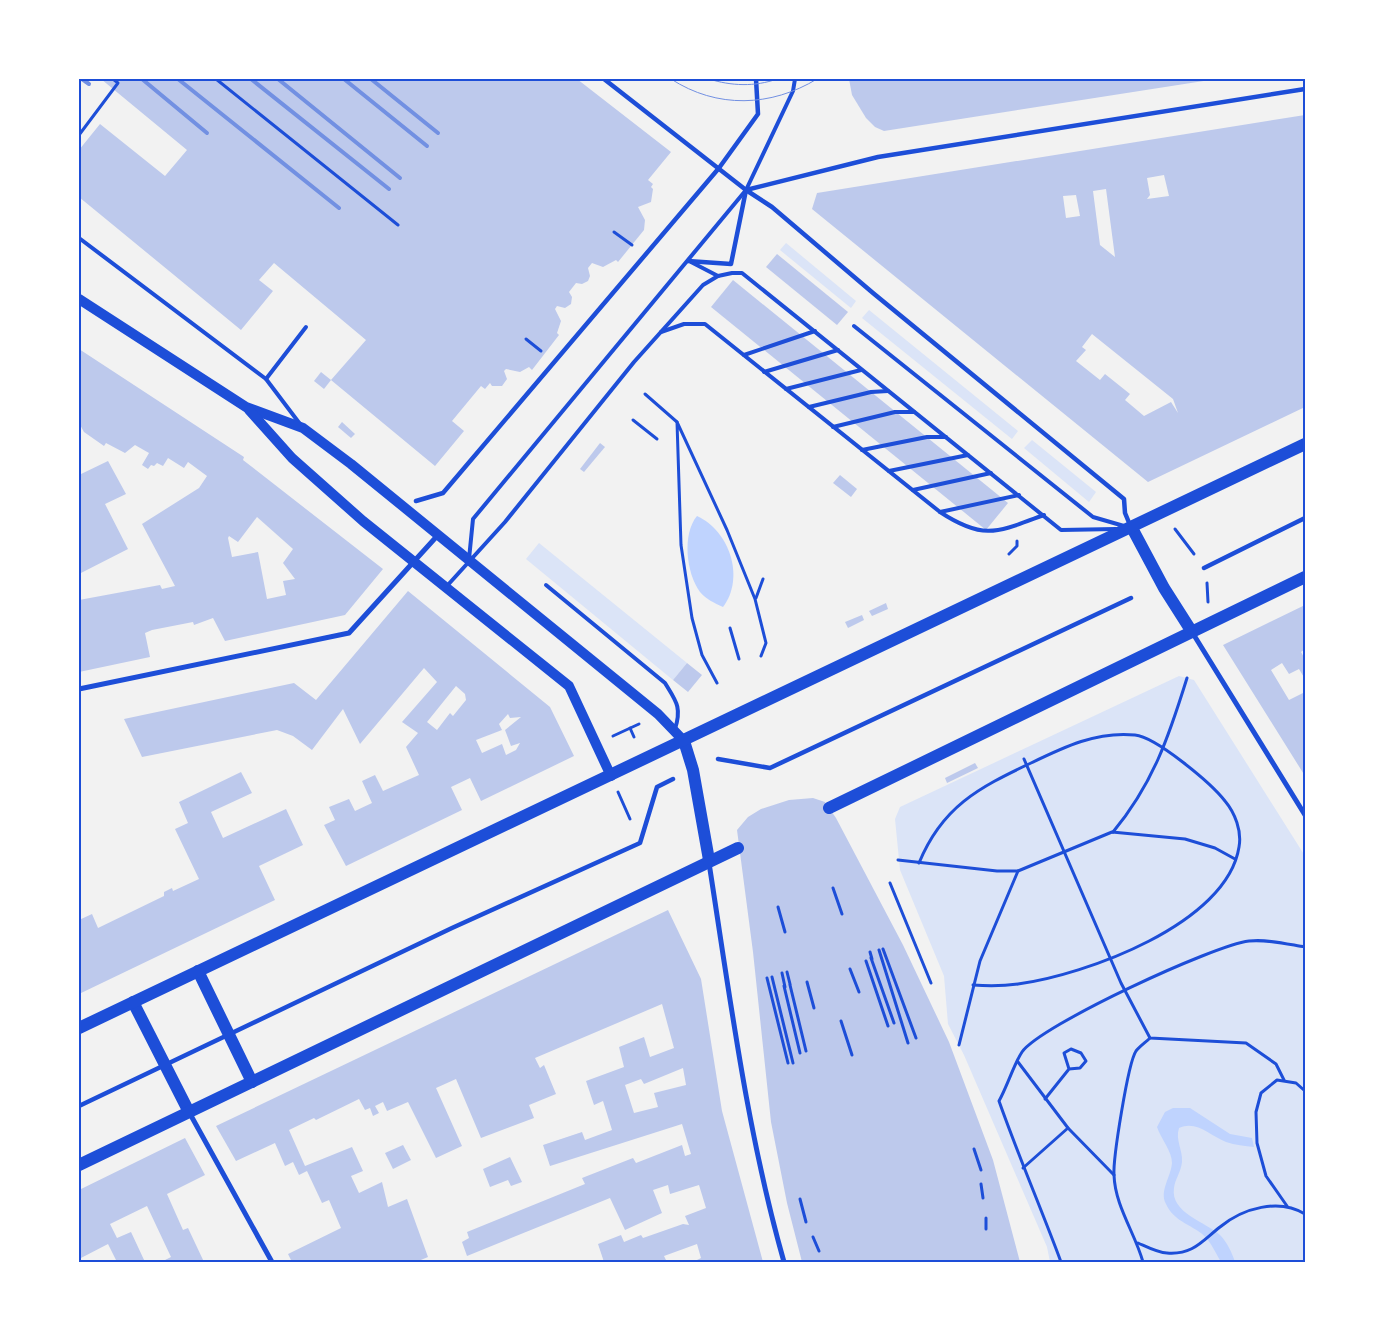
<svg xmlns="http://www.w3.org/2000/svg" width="1384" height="1341" viewBox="0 0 1384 1341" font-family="'Fira Sans',sans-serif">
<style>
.green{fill:#dbe4f7}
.water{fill:#bfd3fe}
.building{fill:#bdc9ec;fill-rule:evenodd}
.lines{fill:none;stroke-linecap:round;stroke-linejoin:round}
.path{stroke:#1d4ed8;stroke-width:3}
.service{stroke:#1d4ed8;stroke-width:4}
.pedestrian{stroke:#1d4ed8;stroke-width:4.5}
.minor{stroke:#1d4ed8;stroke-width:5}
.secondary{stroke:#1d4ed8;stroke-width:10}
.primary{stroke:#1d4ed8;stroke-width:12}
.tram{stroke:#7290e2;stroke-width:1}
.rail{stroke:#7290e2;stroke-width:4}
.neatline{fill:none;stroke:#1d4ed8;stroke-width:2}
</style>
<rect width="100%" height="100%" fill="#f2f2f2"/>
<!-- green -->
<g class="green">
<path d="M786,243L856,301L851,308L780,250Z"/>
<path d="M869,310L1018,431L1012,439L862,318Z"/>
<path d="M1032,440L1096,492L1089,502L1024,448Z"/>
<path d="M539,543L687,663L673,680L526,559Z"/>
<path d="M1179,676L1194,680L1305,856V1262H1050L1047,1247L964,1055L948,1024L944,976L900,870L895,819L900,807Z"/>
</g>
<!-- water -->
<g class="water">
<path d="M697,516C730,531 745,578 723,607C714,603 706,599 700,592C686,573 682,534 697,516Z"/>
<path d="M1173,1108H1190L1230,1134L1252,1138L1254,1147C1245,1146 1235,1145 1226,1142C1210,1136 1197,1120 1179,1128C1175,1140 1183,1150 1182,1162C1181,1172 1175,1179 1174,1188C1170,1213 1206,1222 1220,1235C1227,1242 1232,1253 1235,1262H1221C1215,1252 1209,1237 1198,1231C1186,1223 1173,1219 1166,1204C1159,1191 1171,1177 1172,1163C1172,1151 1161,1139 1157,1127L1165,1112Z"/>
</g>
<!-- building -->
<g class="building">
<path d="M101,79H577L671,152L648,180L653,184L651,187L653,189L651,202L638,207L645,220L644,230L618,262L616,260L603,267L592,263L588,268L590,276L588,281L582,284L576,283L569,292L572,297L571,304L565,308L557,306L555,309L561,321L557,333L559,335L532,370L529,367L520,372L506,369L504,371L507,379L502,386H492L490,383L485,389L481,386L452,421L464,431L435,466L331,380L366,340L274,263L259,280L273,291L241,330L79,197V150L100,124L165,176L187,150Z"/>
<path d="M849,79H1210V80L884,131L875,127L866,118L852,95Z"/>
<path d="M1305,115V407L1148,482L812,209L817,193ZM1164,175L1169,196L1147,199L1150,195L1147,178ZM1106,189L1115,257L1100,245L1093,191ZM1076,195L1080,216L1066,218L1063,196ZM1092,334L1173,399L1178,413L1171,402L1144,416L1125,400L1130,394L1105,374L1100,380L1076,361L1086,350L1082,347Z"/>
<path d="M777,254L848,312L837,325L766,267Z"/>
<path d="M733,280L1008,503L986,530L711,307Z"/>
<path d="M79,349L244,457L243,460L383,569L345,615L225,641L213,618L194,625L193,622L152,630L145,633L150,657L79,672V600L160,585L162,589L175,586L142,524L199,488L207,476L188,462L184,468L168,458L163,466L157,463L154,466L151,465L148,469L142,465L149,453L135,445L125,453L106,443L104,446L84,432L79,423ZM257,517L293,549L283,563L295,579L283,581L286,595L267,599L258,552L232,557L228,538L229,536L238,542Z"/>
<path d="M321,372L331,380L324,389L314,381Z"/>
<path d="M342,422L355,434L351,438L338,427Z"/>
<path d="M600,443L605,447L584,472L580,469Z"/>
<path d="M108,461L126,494L105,504L128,549L79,574V475Z"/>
<path d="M840,475L857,489L851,497L833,483Z"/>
<path d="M408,591L550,707L574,756L481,801L470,778L451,787L462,810L346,866L324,825L335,820L329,807L349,799L355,811L372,803L362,781L375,775L383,791L419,775L406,747L418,733L402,722L437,682L424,668L360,744L343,709L312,750L293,736L277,730L142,757L124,719L294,683L316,700ZM456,686L465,694L466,700L453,716L450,713L437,730L427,722ZM508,714L510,718L521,717L505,730L511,746L520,743L516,750L506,755L502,744L482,753L476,740L502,730L499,724Z"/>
<path d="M886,603L888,609L872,616L869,611Z"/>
<path d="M1305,605V649L1301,652L1305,659V679L1299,669L1289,674L1282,663L1271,670L1289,700L1305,692V776L1223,645Z"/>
<path d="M862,615L864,620L848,628L845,622Z"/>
<path d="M687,663L702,675L688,692L673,680Z"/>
<path d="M975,763L978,768L947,783L945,778Z"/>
<path d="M241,772L252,793L211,812L223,838L286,809L303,845L259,866L275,900L79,994V920L92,914L98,928L164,896V892L172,888L173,891L199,879L175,829L188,823L179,802Z"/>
<path d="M813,798L825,802L836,818L903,945L949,1042L993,1160L1020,1262H802L787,1203L771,1122L753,952L737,830L748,817L761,809L789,800Z"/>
<path d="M668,910L701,979L722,1111L763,1262H697V1260L701,1258L697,1244L664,1256L667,1262H604L598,1244L621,1235L624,1242L641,1235L643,1238L683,1224L689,1225L685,1216L706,1208L699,1185L670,1194L668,1185L653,1190L662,1213L625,1230L610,1198L467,1256L462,1242L469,1238L467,1232L585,1184L582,1178L633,1158L636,1163L682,1145L685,1156L691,1154L682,1124L550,1166L543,1145L582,1132L585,1140L612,1130L603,1101L594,1105L586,1081L624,1067L619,1047L644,1037L650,1057L674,1048L662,1004L535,1058L540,1068L544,1065L556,1094L529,1105L534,1118L481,1138L456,1079L436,1088L462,1146L436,1158L408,1102L387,1111L383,1102L375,1106L379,1113L373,1116L370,1108L365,1110L359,1099L316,1120L314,1118L289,1130L305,1166L352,1147L363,1171L351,1176L359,1193L382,1182L388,1207L407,1199L428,1257L416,1262H357L356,1260L350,1262H292L288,1254L341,1228L329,1200L322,1203L307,1171L299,1175L293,1162L285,1166L275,1143L236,1161L216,1126ZM683,1068L686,1085L654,1093L658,1107L634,1113L625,1085L641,1079L644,1084Z"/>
<path d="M185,1138L205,1175L167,1194L183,1230L188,1228L204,1262H161L171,1257L147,1206L110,1224L117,1238L131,1232L145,1262H117L108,1244L79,1259V1190Z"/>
<path d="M403,1145L411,1160L393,1169L385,1153Z"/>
<path d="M510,1157L522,1182L511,1186L508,1180L490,1187L483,1169Z"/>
</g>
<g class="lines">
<!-- path -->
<g class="path">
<path d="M216,79L398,225"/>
<path d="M79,135L118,83L113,79"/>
<path d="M614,232L632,245"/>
<path d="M526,339L541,351"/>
<path d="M645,394L677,422"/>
<path d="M633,420L657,439"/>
<path d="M1175,529L1194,554"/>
<path d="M1009,554L1017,546V541"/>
<path d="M1207,583L1208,602"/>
<path d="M756,598L763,579"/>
<path d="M730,628L739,659"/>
<path d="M717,683L702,655L692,618L681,545L677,422L727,530L755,599L766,643L761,656"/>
<path d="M630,728L634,737"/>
<path d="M613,736L639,724"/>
<path d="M1024,759L1121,983L1150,1038L1246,1043L1276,1064L1284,1080"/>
<path d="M618,792L630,819"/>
<path d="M1113,832C1153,784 1169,736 1187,678"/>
<path d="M898,860L997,871H1018"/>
<path d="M919,863C942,807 978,788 1031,763C1064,747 1097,731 1135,735C1156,737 1211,783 1225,801C1235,813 1242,831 1239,847C1227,924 1085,975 1018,984C1003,986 988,986 973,985"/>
<path d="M890,883L931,983"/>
<path d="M833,888L842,914"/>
<path d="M778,907L785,932"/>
<path d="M883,949L916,1038"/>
<path d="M879,950L908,1043"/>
<path d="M870,952L872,959"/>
<path d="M871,958L894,1023"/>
<path d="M866,961L888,1026"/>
<path d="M850,969L859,992"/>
<path d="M787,972L790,984"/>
<path d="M782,973L785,987"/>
<path d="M772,977L793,1063"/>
<path d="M767,978L788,1063"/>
<path d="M807,982L814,1008"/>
<path d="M790,985L806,1051"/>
<path d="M784,986L800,1053"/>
<path d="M841,1021L852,1055"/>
<path d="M959,1045L980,961L1018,871L1112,832L1185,839L1215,848L1235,859"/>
<path d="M1018,1062L1068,1128L1114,1175"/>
<path d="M1045,1099L1069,1069L1080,1068L1086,1061L1081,1053L1071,1049L1064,1053L1069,1069"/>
<path d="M974,1149L981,1170"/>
<path d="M1023,1168L1068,1128"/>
<path d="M981,1184L983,1198"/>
<path d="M800,1199L806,1222"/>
<path d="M1287,1206L1266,1176L1257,1143L1256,1112L1261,1093L1277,1080L1296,1083L1305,1091"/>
<path d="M986,1218V1229"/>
<path d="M813,1237L819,1251"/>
<path d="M1138,1243C1147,1247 1158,1253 1167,1253C1193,1255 1202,1241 1220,1227C1243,1208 1279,1198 1305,1214"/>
<path d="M1061,1262C1041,1208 1018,1155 999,1101C1007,1087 1014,1064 1022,1052C1041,1025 1214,945 1249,941C1267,939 1287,944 1305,947"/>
<path d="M1143,1262C1135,1233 1115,1206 1114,1175C1113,1158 1128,1063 1136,1051C1140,1046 1146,1042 1150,1038"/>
</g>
<!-- service -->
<g class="service">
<path d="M79,238L266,379L300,424"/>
<path d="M691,262L718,276"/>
<path d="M854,326L1093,517L1124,526"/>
<path d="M661,332L684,324H705L940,512C984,541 998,532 1044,515"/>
<path d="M744,355L815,331"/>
<path d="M764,372L838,350"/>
<path d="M266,379L306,327"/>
<path d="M786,389L861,370"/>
<path d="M809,407L871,392L888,391"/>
<path d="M833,427L895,412H914"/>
<path d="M862,450L927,437H946"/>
<path d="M889,471L968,455"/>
<path d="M913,490L991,473"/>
<path d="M940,512L1019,495"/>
<path d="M469,559L473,519L746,190L793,91L795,79"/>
<path d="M546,585L665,683C676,701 682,707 675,729"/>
<path d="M446,587L505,522L634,362L703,285L718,276L732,273H742L1061,530L1116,529"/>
</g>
<!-- pedestrian -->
<g class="pedestrian">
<path d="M604,79L746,190L731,264L688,261"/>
<path d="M746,190L878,157L1305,89"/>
<path d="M746,190L772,207L873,293L1124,499L1125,513L1130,525"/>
<path d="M416,501L443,493L719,168L758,114L756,79"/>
<path d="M1204,568L1305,518"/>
<path d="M718,759L770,768L1131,598"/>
<path d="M79,1106L452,928L640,843L657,787L673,779"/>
</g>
<!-- minor -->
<g class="minor">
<path d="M1192,632L1305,815"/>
<path d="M79,689L349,633L438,535"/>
<path d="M709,863C730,997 747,1132 784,1262"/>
<path d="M189,1112L272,1262"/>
</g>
<!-- secondary -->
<g class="secondary">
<path d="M79,299L246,407L303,428L351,464L658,714L684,741"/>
<path d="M249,410L292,458L363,521L569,686L611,776"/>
</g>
<!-- primary -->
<g class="primary">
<path d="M1132,528L1164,588L1192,632"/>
<path d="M684,741L693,770L709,860"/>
<path d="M829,808L1305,577"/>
<path d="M198,971L252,1082"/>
<path d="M133,1002L189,1112"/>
<path d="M79,1028L1305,444"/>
<path d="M79,1165L738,848"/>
</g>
<!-- tram -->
<g class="tram">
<path d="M671,79C717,109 771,107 817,79"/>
<path d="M709,79C731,86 755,87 777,79"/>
</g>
<!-- rail -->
<g class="rail">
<path d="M82,79L89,84"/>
<path d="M142,79L207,133"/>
<path d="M178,79L339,208"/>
<path d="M251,79L389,189"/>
<path d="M278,79L400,178"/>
<path d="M344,79L427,146"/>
<path d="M371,79L438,133"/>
</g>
</g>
<!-- border -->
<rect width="1384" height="1341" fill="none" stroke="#ffffff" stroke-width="160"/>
<rect x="80" y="80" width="1224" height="1181" class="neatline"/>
</svg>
